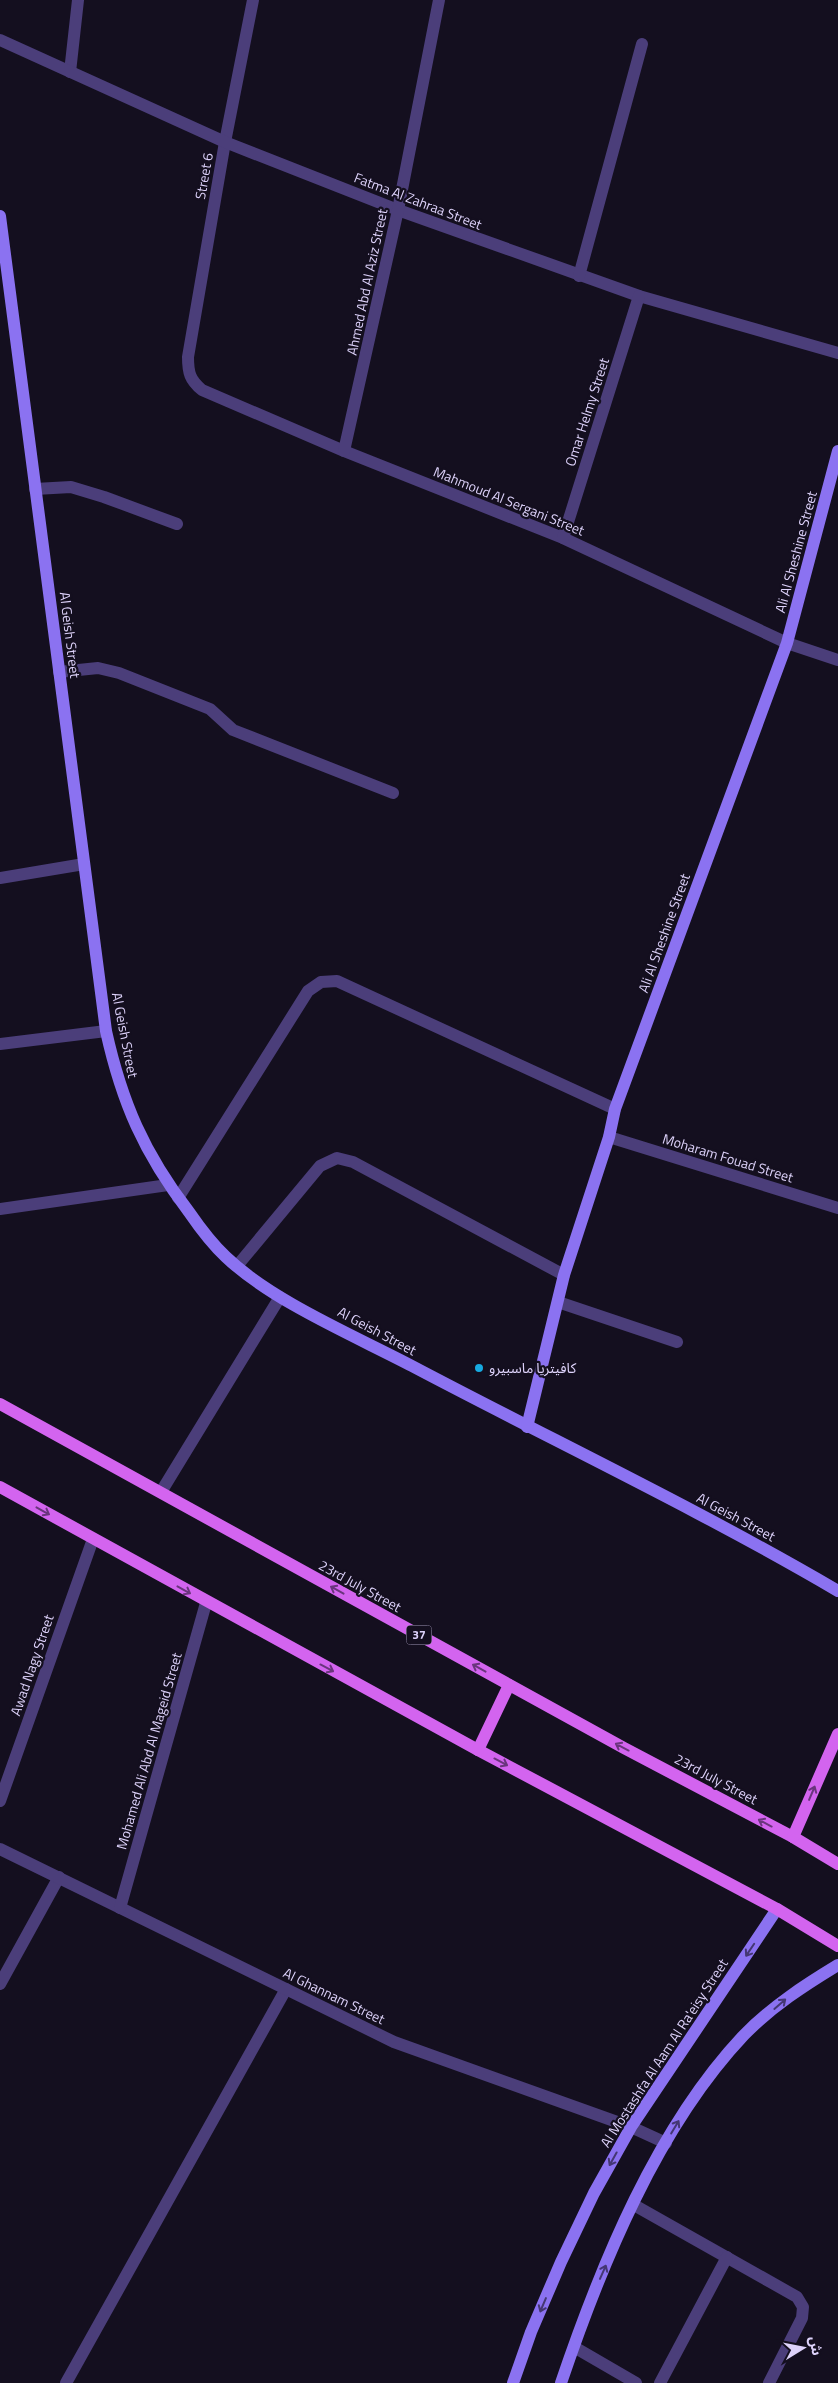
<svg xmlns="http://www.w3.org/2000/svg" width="838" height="2383" viewBox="0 0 838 2383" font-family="'Titillium Web','Noto Sans Arabic',sans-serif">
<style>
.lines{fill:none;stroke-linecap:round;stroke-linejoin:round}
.lane{stroke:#4b3e7a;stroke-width:12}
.street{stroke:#4b3e7a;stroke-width:12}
.secondary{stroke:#8b72f1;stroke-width:12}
.primary{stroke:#d364ef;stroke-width:12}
.oneway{stroke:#6a357d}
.oneway2{stroke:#443773}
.poi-dot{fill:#17aae1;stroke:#140f1f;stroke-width:2}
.labels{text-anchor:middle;stroke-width:4.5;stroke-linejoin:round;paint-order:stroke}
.shield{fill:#140f1f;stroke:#a198b8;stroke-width:1}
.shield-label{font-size:12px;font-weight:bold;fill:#ddd2fa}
.street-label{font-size:14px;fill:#ddd2fa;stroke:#140f1f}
.poi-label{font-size:14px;fill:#ddd2fa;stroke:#140f1f;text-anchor:start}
</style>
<rect width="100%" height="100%" fill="#140f1f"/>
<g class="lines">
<!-- lane -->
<g class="lane">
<path d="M70,72L78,0"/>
<path d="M35,489L71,487L104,497L177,524"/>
<path d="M59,672L98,668L119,673L210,709L233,730L393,793"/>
<path d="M558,1302L677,1342"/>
<path d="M0,1984L59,1877"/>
<path d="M634,2205L797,2297L803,2307L802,2318L769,2383"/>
<path d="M574,2347L636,2383"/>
<path d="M66,2383L286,1989"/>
<path d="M660,2383L727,2257"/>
</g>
<!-- street -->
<g class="street">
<path d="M253,0L225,142L188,357C188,373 190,380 202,390L344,451L563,538L787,643L838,660"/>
<path d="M0,40L225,142L398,210L639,296L838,353"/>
<path d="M579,276L642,44"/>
<path d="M344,451L398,210L439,0"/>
<path d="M563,538L639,296"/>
<path d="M0,878L84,864"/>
<path d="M0,1044L106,1031"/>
<path d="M609,1137L838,1208"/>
<path d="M178,1198L308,991L321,982L337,981L615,1109"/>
<path d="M0,1209L168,1185"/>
<path d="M237,1266L320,1166L337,1158L353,1162L564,1275"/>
<path d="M161,1492L280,1297"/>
<path d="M0,1801L93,1539"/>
<path d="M0,1849L394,2042L631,2127L666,2143"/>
<path d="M120,1908L206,1603"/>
</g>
<!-- secondary -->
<g class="secondary">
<path d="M0,216L106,1031C122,1103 144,1153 189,1212C200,1228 212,1244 226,1257C272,1301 355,1336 412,1366C554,1441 700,1510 838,1591"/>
<path d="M527,1427L564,1275L609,1137L615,1109L787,643L838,451"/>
<path d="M513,2383L531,2332L561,2262L594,2193L631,2127L777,1909"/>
<path d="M561,2383C601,2265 657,2127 744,2035C771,2007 805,1985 838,1965"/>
</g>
<!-- primary -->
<g class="primary">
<path d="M0,1404L624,1748L793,1837L838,1864"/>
<path d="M0,1487L478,1750L777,1909L838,1946"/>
<path d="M478,1750L509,1685"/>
<path d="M793,1837L838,1734"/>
</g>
</g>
<!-- one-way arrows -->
<defs><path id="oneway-shaft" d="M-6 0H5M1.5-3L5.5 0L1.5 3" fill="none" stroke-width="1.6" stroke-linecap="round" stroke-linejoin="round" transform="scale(1.25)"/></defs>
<g class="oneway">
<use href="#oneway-shaft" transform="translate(43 1511) rotate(29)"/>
<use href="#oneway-shaft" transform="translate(184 1590) rotate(29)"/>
<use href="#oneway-shaft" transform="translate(337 1590) rotate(-151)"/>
<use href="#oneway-shaft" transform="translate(327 1668) rotate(28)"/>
<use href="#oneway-shaft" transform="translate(479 1668) rotate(-151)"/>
<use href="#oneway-shaft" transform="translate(622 1747) rotate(-152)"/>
<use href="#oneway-shaft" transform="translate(501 1762) rotate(28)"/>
<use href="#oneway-shaft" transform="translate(812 1793) rotate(-67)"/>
<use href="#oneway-shaft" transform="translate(765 1823) rotate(-152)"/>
</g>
<g class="oneway2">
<use href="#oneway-shaft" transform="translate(750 1950) rotate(124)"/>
<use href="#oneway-shaft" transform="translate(780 2004) rotate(-41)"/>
<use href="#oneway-shaft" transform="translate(675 2127) rotate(-59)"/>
<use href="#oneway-shaft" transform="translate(613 2159) rotate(119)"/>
<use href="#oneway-shaft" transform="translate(603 2272) rotate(-66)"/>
<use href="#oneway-shaft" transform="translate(543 2305) rotate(113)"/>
</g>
<!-- markers -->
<circle class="poi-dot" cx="479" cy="1368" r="5"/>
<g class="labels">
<!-- shield labels -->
<rect class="shield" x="406.5" y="1625.5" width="25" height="19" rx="4"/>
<g class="shield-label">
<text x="419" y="1639">37</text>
</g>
<!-- street labels -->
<g class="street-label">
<text transform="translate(204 176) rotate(-80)" y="5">Street 6</text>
<text transform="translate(418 201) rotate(21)" y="5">Fatma Al Zahraa Street</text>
<text transform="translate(367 282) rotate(-78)" y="5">Ahmed Abd Al Aziz Street</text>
<text transform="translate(587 412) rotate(-72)" y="5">Omar Helmy Street</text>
<text transform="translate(509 501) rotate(22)" y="5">Mahmoud Al Sergani Street</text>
<text transform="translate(796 552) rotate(-75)" y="5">Ali Al Sheshine Street</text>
<text transform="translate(70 635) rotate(83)" y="5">Al Geish Street</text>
<text transform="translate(664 933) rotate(-70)" y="5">Ali Al Sheshine Street</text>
<text transform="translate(125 1035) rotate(79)" y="5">Al Geish Street</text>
<text transform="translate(728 1158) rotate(17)" y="5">Moharam Fouad Street</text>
<text transform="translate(377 1331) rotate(28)" y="5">Al Geish Street</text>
<text transform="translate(736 1517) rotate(28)" y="5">Al Geish Street</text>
<text transform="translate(360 1586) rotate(29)" y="5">23rd July Street</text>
<text transform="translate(32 1665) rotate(-71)" y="5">Awad Nagy Street</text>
<text transform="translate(149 1751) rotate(-74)" y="5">Mohamed Ali Abd Al Mageid Street</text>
<text transform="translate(716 1779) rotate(28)" y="5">23rd July Street</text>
<text transform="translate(334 1996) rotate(26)" y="5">Al Ghannam Street</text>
<text transform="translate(664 2053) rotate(-57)" y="5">Al Mostashfa Al Aam Al Ra'eisy Street</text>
</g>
<!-- poi labels -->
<g class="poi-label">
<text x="489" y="1373">كافيتريا ماسبيرو</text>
</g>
</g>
<!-- north arrow -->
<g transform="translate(803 2348) rotate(80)" stroke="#140f1f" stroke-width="4" paint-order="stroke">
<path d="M0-4L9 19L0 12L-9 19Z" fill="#ddd2fa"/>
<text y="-8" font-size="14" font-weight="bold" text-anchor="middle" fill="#ddd2fa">ش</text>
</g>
</svg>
